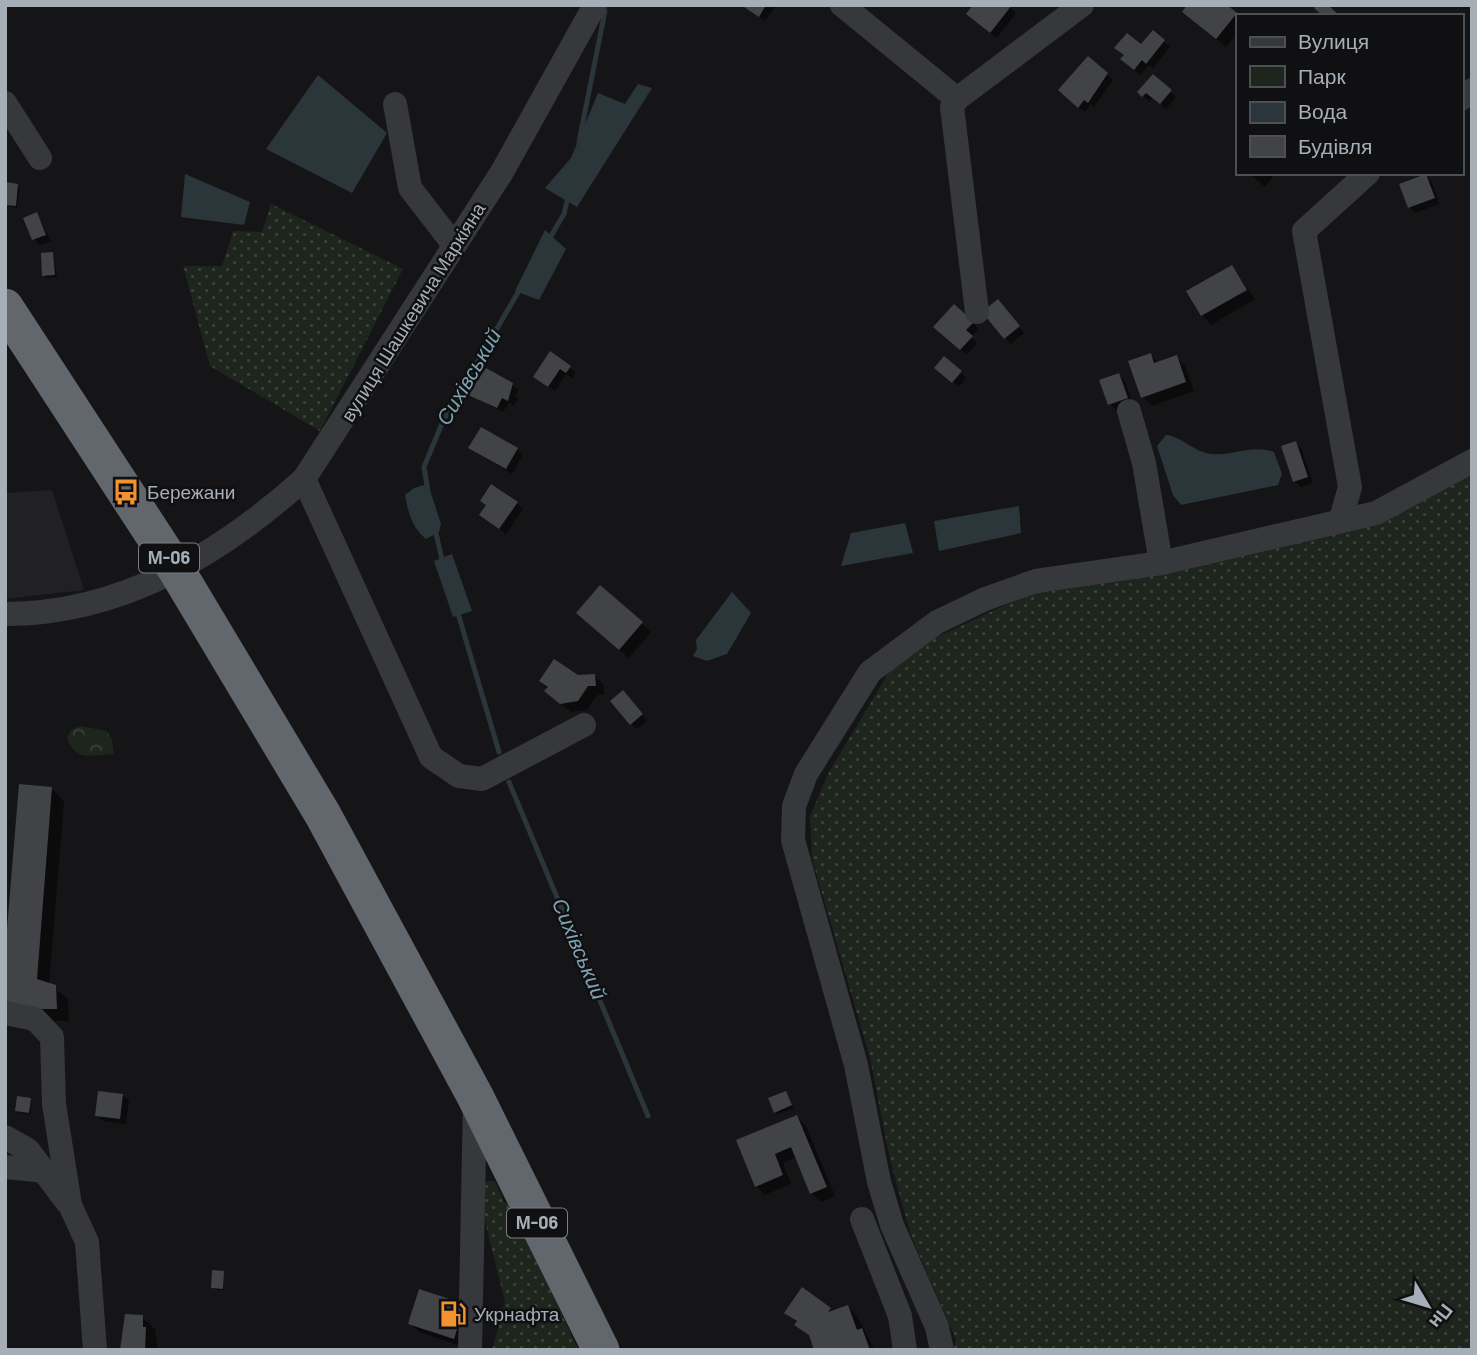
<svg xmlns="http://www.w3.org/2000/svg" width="1477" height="1355" viewBox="0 0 1477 1355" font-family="Barlow,sans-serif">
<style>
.built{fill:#212124}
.green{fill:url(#green-dots)}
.forest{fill:url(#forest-crowns)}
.water{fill:#2b363a}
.shadow{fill:#0007}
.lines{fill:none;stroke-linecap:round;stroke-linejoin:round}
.stream{stroke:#2b363a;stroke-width:5}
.building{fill:#414347}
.minor{stroke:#36383c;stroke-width:24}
.highway{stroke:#62666d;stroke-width:37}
.labels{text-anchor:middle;stroke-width:5;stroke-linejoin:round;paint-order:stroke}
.shield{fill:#101012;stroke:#797f86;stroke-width:2}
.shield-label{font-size:18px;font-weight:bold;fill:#a6aeb7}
.street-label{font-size:19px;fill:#a6aeb7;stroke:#101012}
.poi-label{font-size:19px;fill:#a6aeb7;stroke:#101012;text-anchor:start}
.water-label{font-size:21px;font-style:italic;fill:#7da2b2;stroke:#101012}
</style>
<defs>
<pattern id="green-dots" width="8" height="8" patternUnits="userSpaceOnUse" patternTransform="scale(1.75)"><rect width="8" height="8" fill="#1d251d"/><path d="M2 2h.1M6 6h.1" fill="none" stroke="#3b423c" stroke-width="1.8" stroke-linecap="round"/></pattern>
<pattern id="forest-crowns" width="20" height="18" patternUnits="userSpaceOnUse" patternTransform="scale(1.75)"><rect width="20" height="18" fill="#1d251d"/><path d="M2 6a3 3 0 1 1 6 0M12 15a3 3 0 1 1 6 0" fill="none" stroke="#3b423c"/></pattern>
</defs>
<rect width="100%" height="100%" fill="#151517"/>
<!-- built -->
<path class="built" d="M52,490L84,590L5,599V493Z"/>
<!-- green -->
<g class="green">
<path d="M271,204L403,269L320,431L210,366L183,266H222L233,231L262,232Z"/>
<path d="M1472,471V1350H953L956,1340L911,1236L890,1160L870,1058L812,859L810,816L829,772L889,672L937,637L1001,607L1048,588L1165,574Z"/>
<path d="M487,1181H495L504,1202L513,1205L578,1350H492L505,1302L478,1193Z"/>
</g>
<!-- forest -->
<path class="forest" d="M80,726L107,731L112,740L114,754C92,755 75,762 67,738L71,730Z"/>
<!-- water -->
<g class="water">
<path d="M318,75L387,133L352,193L266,149Z"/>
<path d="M638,84L652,88L577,207L545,188L571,158L598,93L625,104Z"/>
<path d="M185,174L250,202L244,225L181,217Z"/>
<path d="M545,230L566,249L539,300L515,291Z"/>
<path d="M1166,435C1183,437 1195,453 1212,454C1234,456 1251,444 1274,452L1282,474L1278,485L1181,505L1173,495L1157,446Z"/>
<path d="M428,484L441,524L439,532L426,539C412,528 408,512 405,495L414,488Z"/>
<path d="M1019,506L1021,533L939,551L934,521Z"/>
<path d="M905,523L913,553L841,566L851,533Z"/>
<path d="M452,554L472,611L453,617L434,561Z"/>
<path d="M732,592L751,613L727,654L707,661L693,656L697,649L696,640Z"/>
</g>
<!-- shadow -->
<g class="shadow">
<path d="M742,5H776L765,21Z"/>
<path d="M1008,5L1016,13L997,38L974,20Z"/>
<path d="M1224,5L1237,16V33L1226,47L1184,12Z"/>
<path d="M1153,33L1170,47L1153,68L1149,65L1140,75L1128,65L1125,56L1141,47Z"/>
<path d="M1107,74L1113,80L1094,107L1091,104L1085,112L1066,96Z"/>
<path d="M1139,92H1171L1176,97L1166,109L1153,97L1149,102Z"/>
<path d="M1248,173H1276L1265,187Z"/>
<path d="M1426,176L1432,182L1439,204L1415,213L1409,207Z"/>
<path d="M18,186L20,188L17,208L7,206L5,204Z"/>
<path d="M37,214L51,241L40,245L34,239Z"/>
<path d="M53,254L57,277L47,278L44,275Z"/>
<path d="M1232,267L1255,299L1211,325L1202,315Z"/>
<path d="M1003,307L1024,333L1011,344L1005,338Z"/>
<path d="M973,323L978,329L971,337L977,343L967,355L942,333Z"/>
<path d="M551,354L576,373L572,378L566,374L555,391L541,382Z"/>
<path d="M1151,355L1158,363L1176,357L1185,366L1194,391L1152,406L1143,397Z"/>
<path d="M960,372L966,378L959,387L942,373Z"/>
<path d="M1119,375L1125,381L1133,404L1116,410L1110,404Z"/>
<path d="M512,384L518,390L515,396L518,398L514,406L509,403L503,412L471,395Z"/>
<path d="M1296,443L1301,448L1313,483L1301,487L1295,481Z"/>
<path d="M470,448L517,449L523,455L512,474Z"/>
<path d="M517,503L523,509L506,534L482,515Z"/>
<path d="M600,587L651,632L629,658L587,622Z"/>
<path d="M594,676L604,685V695H597L587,710L571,712L556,700L541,681Z"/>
<path d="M629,698L647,721L637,729L631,724Z"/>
<path d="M51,788L64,801L49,984L68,999L69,1021L15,1020Z"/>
<path d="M786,1093L794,1108L778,1114L775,1112Z"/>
<path d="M123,1095L129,1101L126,1124L103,1121L97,1116Z"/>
<path d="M30,1099L31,1114L19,1113L17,1110Z"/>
<path d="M797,1117L806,1126L835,1196L821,1202L811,1193L797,1157L783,1163L791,1184L765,1195L756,1186Z"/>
<path d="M223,1273L224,1290H216L213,1287Z"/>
<path d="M802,1290L833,1312L848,1307L857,1316L875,1350H816L812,1339L787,1312Z"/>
<path d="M473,1315L463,1347L419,1332L410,1323Z"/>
<path d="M142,1317L155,1329L158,1350H123Z"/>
</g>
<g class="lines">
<!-- stream -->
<g class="stream">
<path d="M579,142L605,11"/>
<path d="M548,241L564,214L568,196"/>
<path d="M428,492L424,467L443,421L520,289"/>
<path d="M435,529L443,564"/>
<path d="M457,610L499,752"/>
<path d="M509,782L648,1116"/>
</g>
</g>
<!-- building -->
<g class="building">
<path d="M741,5H766L759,17Z"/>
<path d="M973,5H1012L990,33L966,14Z"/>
<path d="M1187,5H1227L1237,13L1216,39L1182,12Z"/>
<path d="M1316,5H1328L1340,16H1323L1314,8Z"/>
<path d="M1153,30L1165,40L1146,64L1142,60L1134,70L1120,59L1124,55L1114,48L1127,33L1141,44Z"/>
<path d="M1088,56L1108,73L1088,103L1084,100L1078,108L1058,90Z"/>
<path d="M1153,74L1172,90L1160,104L1146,93L1142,97L1137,92Z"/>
<path d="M1426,174L1435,198L1408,208L1399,184Z"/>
<path d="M6,182L18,184L16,206L5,205Z"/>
<path d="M37,212L46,235L32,240L23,218Z"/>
<path d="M53,252L55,275L42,276L41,253Z"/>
<path d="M1232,265L1247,290L1201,316L1186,291Z"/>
<path d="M998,299L1020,326L1004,339L982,312Z"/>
<path d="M954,304L974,322L966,330L973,336L960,350L933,327Z"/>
<path d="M550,351L571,366L566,373L560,369L548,387L533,377Z"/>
<path d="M1151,353L1154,363L1177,355L1186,382L1141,398L1128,361Z"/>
<path d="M944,356L962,371L952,383L934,368Z"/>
<path d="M486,368L513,383L508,401L502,398L497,408L468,395Z"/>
<path d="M1119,373L1128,398L1108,405L1099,380Z"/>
<path d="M481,427L518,448L506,469L468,448Z"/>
<path d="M1296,441L1308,477L1293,482L1281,446Z"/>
<path d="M491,484L518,502L499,529L479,515L486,505L480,501Z"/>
<path d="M600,585L643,622L619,650L576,613Z"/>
<path d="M554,659L578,675L595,674L596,686H588L578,701L560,704L544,691L548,687L539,681Z"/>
<path d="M623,690L643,714L630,725L610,701Z"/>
<path d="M19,784L52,787L37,979L56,985L57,1009H5V953Z"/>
<path d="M98,1091L123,1094L120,1119L95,1116Z"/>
<path d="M786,1091L792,1105L774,1113L768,1098Z"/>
<path d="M17,1096L31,1098L29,1113L15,1111Z"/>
<path d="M797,1115L827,1187L810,1194L791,1147L775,1154L783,1175L755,1187L736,1140Z"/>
<path d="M212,1270L224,1271L223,1289L211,1288Z"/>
<path d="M802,1287L831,1308L828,1312L848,1305L857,1330L862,1328L870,1350H814L809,1335L794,1325L797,1321L784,1313Z"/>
<path d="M419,1289L465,1304L454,1339L408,1324Z"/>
<path d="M125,1314L143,1315V1327H146L145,1350H120Z"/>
</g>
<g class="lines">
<!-- minor -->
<g class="minor">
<path d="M842,5L957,99"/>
<path d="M1461,99L1472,90"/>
<path d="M5,103L40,158"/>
<path d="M395,104L410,188L454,245"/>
<path d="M977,312L952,107L957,99L1082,5"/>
<path d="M1129,411L1144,463L1161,563"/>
<path d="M304,479L431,757L459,776L482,779L584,725"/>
<path d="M1341,519L1350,487L1304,231L1368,173"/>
<path d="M5,614C122,614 220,554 304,479L502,172L595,5"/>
<path d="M5,1013L35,1019L52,1037L54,1104L70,1205L87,1242L95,1350"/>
<path d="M5,1137L28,1150L67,1202"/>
<path d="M5,1167L46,1171"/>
<path d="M862,1219L900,1316L905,1350"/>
<path d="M470,1350L475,1100"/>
<path d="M942,1350L937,1327L892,1225L879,1182L856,1065L793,840L794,806L806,774L870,672L937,622L985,599L1036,581L1161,563L1376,513L1472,461"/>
</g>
<!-- highway -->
<path class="highway" d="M5,307L177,571L323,815L475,1096L601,1350"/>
</g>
<!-- icons -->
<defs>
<g id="bus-bare" transform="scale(2.1)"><path d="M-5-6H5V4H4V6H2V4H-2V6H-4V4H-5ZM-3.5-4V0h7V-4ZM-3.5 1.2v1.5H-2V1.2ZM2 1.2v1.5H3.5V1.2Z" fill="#f29231" stroke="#101012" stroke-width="2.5" paint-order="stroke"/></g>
<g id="fuel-bare" transform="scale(2.1)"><path d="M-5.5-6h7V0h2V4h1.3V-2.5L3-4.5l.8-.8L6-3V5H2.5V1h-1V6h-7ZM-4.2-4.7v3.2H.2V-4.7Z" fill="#f29231" stroke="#101012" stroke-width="2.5" paint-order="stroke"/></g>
</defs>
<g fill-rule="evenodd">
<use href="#bus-bare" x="126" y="492"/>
<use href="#fuel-bare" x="453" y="1314"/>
</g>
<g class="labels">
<!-- shield labels -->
<g class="shield">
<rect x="139" y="543.5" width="60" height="29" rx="5"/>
<rect x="507" y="1208.5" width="60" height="29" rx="5"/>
</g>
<g class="shield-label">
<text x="169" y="564">М-06</text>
<text x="537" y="1229">М-06</text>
</g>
<!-- street labels -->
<g class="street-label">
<text transform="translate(413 312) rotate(-58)" y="7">вулиця Шашкевича Маркіяна</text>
</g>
<!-- poi labels -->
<g class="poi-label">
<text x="147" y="499">Бережани</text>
<text x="474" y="1321">Укрнафта</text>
</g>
<!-- water labels -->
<g class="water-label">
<text transform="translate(469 377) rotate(-60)" y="7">Сихівський</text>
<text transform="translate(579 949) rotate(67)" y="7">Сихівський</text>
</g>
</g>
<!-- border -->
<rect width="1477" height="1355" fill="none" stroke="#a6aeb7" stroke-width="14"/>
<!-- legend -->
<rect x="1236" y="14" width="228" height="161" fill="#101012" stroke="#4c4f54" stroke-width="2"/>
<rect x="1250" y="37" width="35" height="10" fill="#36383c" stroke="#4c4f54" stroke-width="2"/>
<text x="1298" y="49" font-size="21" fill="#a6aeb7">Вулиця</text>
<rect x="1250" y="66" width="35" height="21" fill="#1d251d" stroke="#4c4f54" stroke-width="2"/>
<text x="1298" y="84" font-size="21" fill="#a6aeb7">Парк</text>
<rect x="1250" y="102" width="35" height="21" fill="#2b363a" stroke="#4c4f54" stroke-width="2"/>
<text x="1298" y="119" font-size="21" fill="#a6aeb7">Вода</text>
<rect x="1250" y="136" width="35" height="21" fill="#414347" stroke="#4c4f54" stroke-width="2"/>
<text x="1298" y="154" font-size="21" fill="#a6aeb7">Будівля</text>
<!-- north arrow -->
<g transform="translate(1428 1306) rotate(128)" stroke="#101012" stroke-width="5" paint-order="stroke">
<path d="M0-5L12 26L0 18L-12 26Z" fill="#a6aeb7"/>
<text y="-10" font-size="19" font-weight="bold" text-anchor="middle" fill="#a6aeb7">Пн</text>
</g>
</svg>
